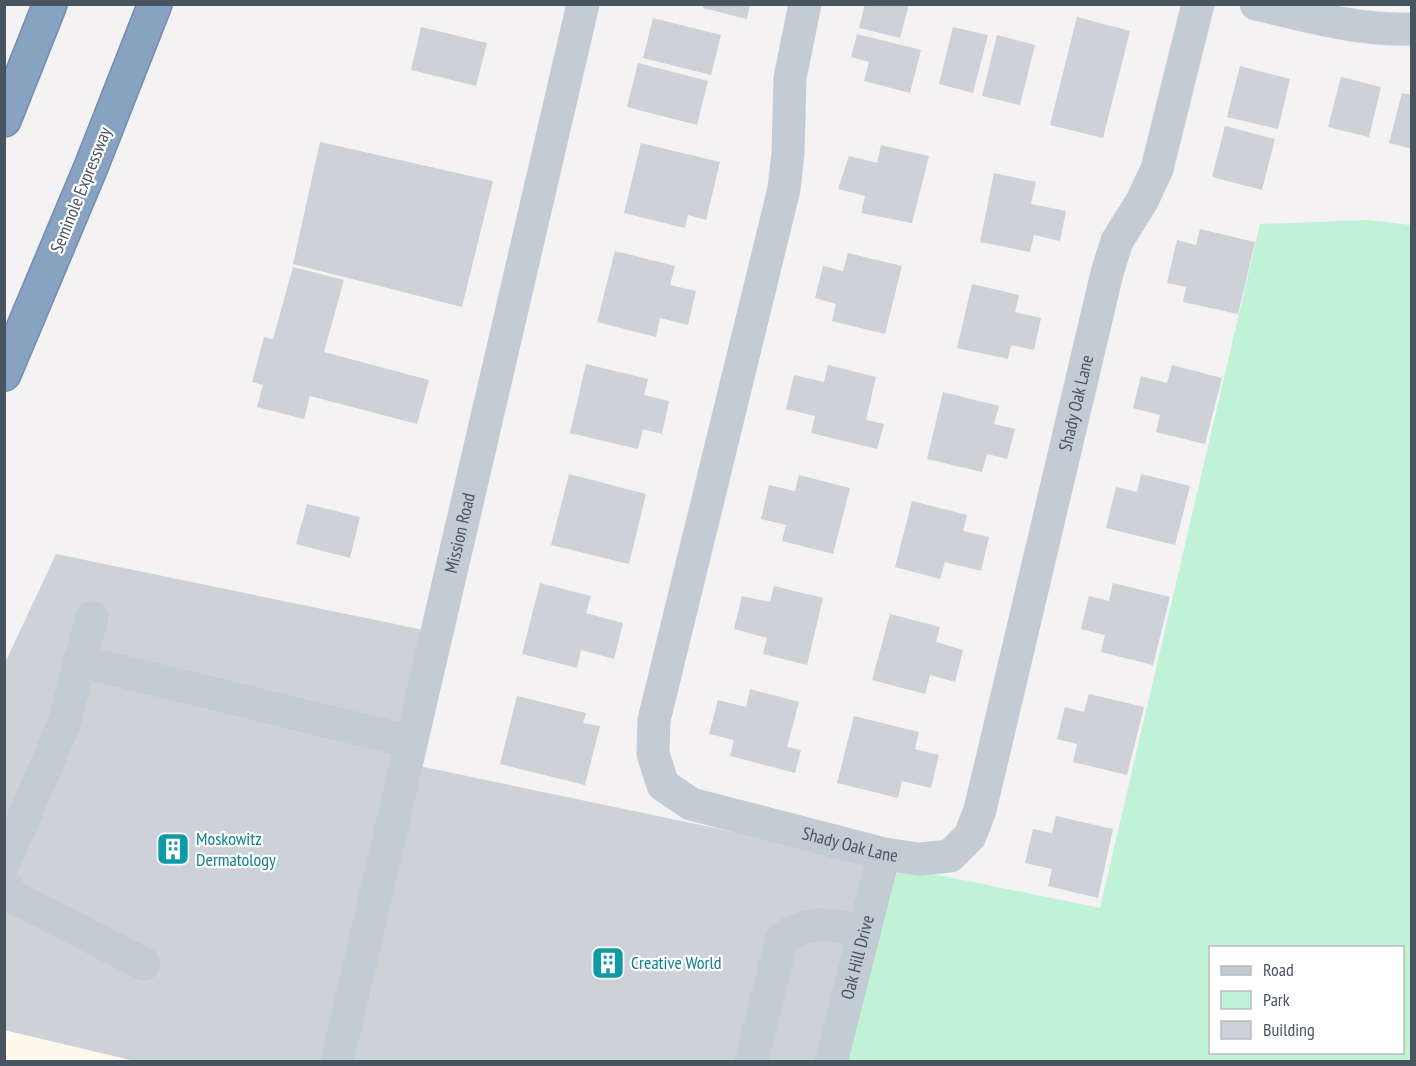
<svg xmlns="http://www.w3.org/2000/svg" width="1416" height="1066" viewBox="0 0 1416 1066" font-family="'PT Sans Narrow',sans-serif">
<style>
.commercial{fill:#fdf9ed}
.green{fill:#c0f2d6;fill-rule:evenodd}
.building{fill:#ced1d7}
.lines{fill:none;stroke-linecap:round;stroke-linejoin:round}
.highway-casing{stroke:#738dae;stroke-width:36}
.minor{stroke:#c3ccd4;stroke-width:33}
.highway{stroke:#88a2c2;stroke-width:33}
.labels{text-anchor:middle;stroke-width:4.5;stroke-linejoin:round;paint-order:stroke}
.street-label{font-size:18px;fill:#495461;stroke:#fff}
.culture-label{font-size:18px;fill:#0d838f;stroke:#fff;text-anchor:start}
</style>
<rect width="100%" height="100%" fill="#f4f2f2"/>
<!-- commercial -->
<path class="commercial" d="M5,1030L139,1062H5Z"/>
<!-- green -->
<path class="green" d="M1368,220L1411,225V1061L845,1062L893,870L929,873L1100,908L1260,224ZM1210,948H1402V1052H1210Z"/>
<!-- building -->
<g class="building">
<path d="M704,4H750L747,19L703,8Z"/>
<path d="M865,4H909L900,38L859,28Z"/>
<path d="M1077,17L1130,31L1103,138L1050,125Z"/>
<path d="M653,18L721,35L711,75L643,58Z"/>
<path d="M421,27L487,43L476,86L411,70Z"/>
<path d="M953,27L988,35L973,93L939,84Z"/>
<path d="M857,34L921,50L910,93L864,81L869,62L851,57Z"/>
<path d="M997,35L1035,45L1020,105L982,96Z"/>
<path d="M638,63L708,81L697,125L627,107Z"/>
<path d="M1240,66L1290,79L1278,129L1227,117Z"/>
<path d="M1341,77L1381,87L1369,137L1328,127Z"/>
<path d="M1402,93L1412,95V149L1389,143Z"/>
<path d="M1225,126L1275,139L1262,190L1212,177Z"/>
<path d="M320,142L493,181L462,307L293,264Z"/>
<path d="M641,143L720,162L706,220L688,215L685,228L624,213Z"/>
<path d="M881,145L929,156L912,223L861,213L865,196L838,189L849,156L877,163Z"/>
<path d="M994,173L1036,182L1031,204L1066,211L1060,241L1034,235L1030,252L980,242Z"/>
<path d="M1200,229L1255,242L1238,314L1183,302L1186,287L1167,283L1177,240L1196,245Z"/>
<path d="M615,251L675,266L670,285L696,291L688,325L660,318L656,337L597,322Z"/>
<path d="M848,253L902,266L885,334L832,321L836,304L815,298L823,266L843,271Z"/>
<path d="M293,267L344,280L324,352L429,380L417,424L310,396L304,419L257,407L263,385L252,382L264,337L273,339Z"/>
<path d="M972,284L1019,295L1015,312L1041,318L1034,350L1011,345L1008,359L957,348Z"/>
<path d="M586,364L648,379L644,395L669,401L662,434L643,429L638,449L570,433Z"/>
<path d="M828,365L876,377L866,420L884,424L877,449L811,433L815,416L786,409L794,375L824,382Z"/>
<path d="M1172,365L1222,378L1205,444L1156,432L1160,415L1133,408L1141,376L1167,383Z"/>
<path d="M943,392L999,406L994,424L1015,429L1007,459L987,454L982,472L927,459Z"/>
<path d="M569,474L646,494L629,564L551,545Z"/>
<path d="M1141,474L1190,486L1175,545L1106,528L1116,487L1137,492Z"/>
<path d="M799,475L850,488L833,554L782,541L786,525L761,519L769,485L795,491Z"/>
<path d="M912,501L967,515L963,531L989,537L981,571L945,562L940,579L895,567Z"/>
<path d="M307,504L360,517L350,558L296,544Z"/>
<path d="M56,554L424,630L324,1062H139L4,1030V665Z"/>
<path d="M540,583L591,596L586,613L623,623L614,659L581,650L577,668L522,654Z"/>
<path d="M1113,583L1170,597L1153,665L1101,652L1105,635L1081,629L1089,596L1109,601Z"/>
<path d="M774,586L823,598L807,665L763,654L767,638L734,629L742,596L770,602Z"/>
<path d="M890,614L940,627L936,642L963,650L955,682L930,675L925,694L872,680Z"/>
<path d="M750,689L799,702L787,747L801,750L795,773L730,756L734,740L709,734L718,700L746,707Z"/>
<path d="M1089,694L1144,707L1127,775L1073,762L1077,744L1057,739L1065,707L1084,712Z"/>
<path d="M517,696L586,713L583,723L600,726L585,785L500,764Z"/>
<path d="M854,716L919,732L915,749L939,755L931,788L902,781L898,798L837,783Z"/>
<path d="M419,766L767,839L868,865L818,1062H350Z"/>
<path d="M1056,816L1113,829L1098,898L1048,886L1052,869L1025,863L1033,829L1052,833Z"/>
</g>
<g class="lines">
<!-- highway casing -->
<g class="highway-casing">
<g id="highway">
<path d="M4,120L50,4"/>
<path d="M4,374L91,167L155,4"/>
</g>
</g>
<!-- minor -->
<g class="minor">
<path id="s1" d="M805,4L790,78L788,153L784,189L654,720L653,754L663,785L691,804L884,854L919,859L950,856L970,836L980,810L1107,273L1117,241L1142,201L1157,169L1198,4"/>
<path d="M1256,4C1307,16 1358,31 1412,29"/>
<path d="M80,661L411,742"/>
<path d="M4,863L64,724L92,617"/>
<path d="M4,883L13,897L144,964"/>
<path id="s2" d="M337,1062L583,4"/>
<path d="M751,1062L782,938C811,918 832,925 864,932"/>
<path id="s3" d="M831,1062L884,854"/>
</g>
<!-- highway -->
<use href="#highway" class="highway"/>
</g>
<!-- icons -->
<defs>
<g id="building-square" transform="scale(1.725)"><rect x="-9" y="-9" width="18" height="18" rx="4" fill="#0f9aa8" stroke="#fff"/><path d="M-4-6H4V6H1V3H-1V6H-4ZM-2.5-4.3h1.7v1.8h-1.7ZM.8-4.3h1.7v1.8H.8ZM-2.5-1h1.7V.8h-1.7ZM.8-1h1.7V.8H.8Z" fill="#fff"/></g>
</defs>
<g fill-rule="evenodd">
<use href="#building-square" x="173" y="849"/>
<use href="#building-square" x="608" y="963"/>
</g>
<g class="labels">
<!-- street labels -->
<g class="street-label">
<text transform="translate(81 190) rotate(-68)" y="6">Seminole Expressway</text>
<text dy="6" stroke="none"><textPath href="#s1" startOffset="1574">Shady Oak Lane</textPath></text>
<text dy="6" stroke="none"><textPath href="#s2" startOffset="543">Mission Road</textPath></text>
<text dy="6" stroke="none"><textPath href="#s1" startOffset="998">Shady Oak Lane</textPath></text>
<text dy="6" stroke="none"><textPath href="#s3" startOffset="108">Oak Hill Drive</textPath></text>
</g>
<!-- culture labels -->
<g class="culture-label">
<text x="196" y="845">Moskowitz<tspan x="196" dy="21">Dermatology</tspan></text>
<text x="631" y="969">Creative World</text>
</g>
</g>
<!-- border -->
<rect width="1416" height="1066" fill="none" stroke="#495461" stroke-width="12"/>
<!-- legend -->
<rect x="1209" y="946" width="195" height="108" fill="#ffffff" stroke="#b6bbc0" stroke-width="1.5"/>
<rect x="1221" y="966" width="30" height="9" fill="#c3ccd4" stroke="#b6bbc0" stroke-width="1.5"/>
<text x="1263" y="976" font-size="18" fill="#495461">Road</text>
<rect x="1221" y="991" width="30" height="18" fill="#c0f2d6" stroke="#b6bbc0" stroke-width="1.5"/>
<text x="1263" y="1006" font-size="18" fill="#495461">Park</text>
<rect x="1221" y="1021" width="30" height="18" fill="#ced1d7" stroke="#b6bbc0" stroke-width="1.5"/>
<text x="1263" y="1036" font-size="18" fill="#495461">Building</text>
</svg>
